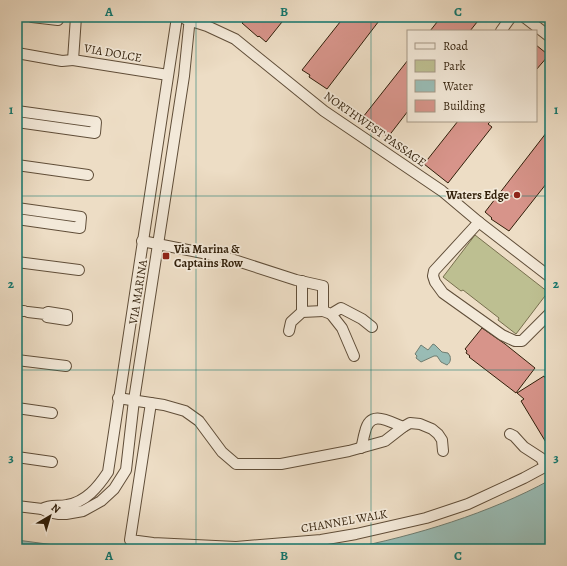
<svg xmlns="http://www.w3.org/2000/svg" width="567" height="566" viewBox="0 0 567 566" font-family="Alegreya,serif">
<style>
.green{fill:#bdbf91;stroke:#776f4e}
.water{fill:#99bcb5;stroke:#6f7d71}
.building{fill:#d7948a;stroke:#311f0a}
.lines{fill:none;stroke-linecap:round;stroke-linejoin:round}
.minor-casing{stroke:#604e39;stroke-width:12}
.minor{stroke:#f3e9d9;stroke-width:10}
.grid{fill:none;stroke:#0f766e;stroke-width:1;stroke-opacity:0.55}
.poi-dot{fill:#8f2418;stroke:#f3e9d9;stroke-width:1.5}
.labels{text-anchor:middle;stroke-width:3.5;stroke-linejoin:round;paint-order:stroke}
.street-label{font-size:12px;fill:#311f0a;stroke:#f3e9d9}
.poi-label{font-size:12px;font-weight:bold;fill:#311f0a;stroke:#f3e9d9;text-anchor:end}
.neatline{fill:none;stroke:#0f766e;stroke-width:1.5}
.grid-label{font-size:13px;text-anchor:middle;font-weight:bold;fill:#0f766e}
</style>
<rect width="100%" height="100%" fill="#edddc5"/>
<filter id="stains"><feTurbulence type="fractalNoise" baseFrequency=".005" numOctaves="4"/><feColorMatrix values="0 0 0 0 .2 0 0 0 0 .09 0 0 0 0 .02 0 0 0 .5 -.17"/></filter>
<radialGradient id="worn" r=".72"><stop offset=".6" stop-color="#630" stop-opacity="0"/><stop offset="1" stop-color="#630" stop-opacity=".3"/></radialGradient>
<!-- green -->
<path class="green" d="M475,235L548,292L516,334L498,320L499,318L463,290L461,291L443,277Z"/>
<!-- water -->
<g class="water">
<path d="M433,344L435,345L442,352L448,353L450,356C451,360 450,363 447,365L441,362L437,356H434L421,362L416,358L417,356L415,354L421,345L428,350Z"/>
<path d="M550,480V549H347C415,536 490,513 550,480Z"/>
<path d="M17,540L84,549H17Z"/>
</g>
<!-- building -->
<g class="building">
<path d="M247,17H286L266,42L259,36L258,37L242,23Z"/>
<path d="M344,17H382L327,89L309,77L310,75L302,70Z"/>
<path d="M441,17H481L470,31H430Z"/>
<path d="M536,45L546,53V54L548,56L536,70Z"/>
<path d="M408,60V111L388,137L380,131V132L363,117Z"/>
<path d="M458,121H491L488,124L492,127L448,183L424,164Z"/>
<path d="M550,128V179L509,231L491,219L492,218L485,212Z"/>
<path d="M482,328L505,344L535,368L516,393L469,357L470,356L466,353L467,351L465,349Z"/>
<path d="M544,376L550,385V449L521,401L524,399L517,393Z"/>
</g>
<g class="lines">
<!-- minor casing -->
<g class="minor-casing">
<g id="minor">
<path d="M32,17L58,20V17"/>
<path d="M76,17L73,60L168,75"/>
<path d="M524,17L550,37"/>
<path d="M185,19L207,26L235,39L324,111L442,191L480,223L550,277"/>
<path d="M501,31L511,17"/>
<path d="M17,53L62,61L73,60"/>
<path d="M17,111L96,122L95,133L17,122"/>
<path d="M17,165L88,175"/>
<path d="M17,208L81,217L80,228L17,219"/>
<path d="M479,222L434,271L433,276L435,282L443,293L502,335L515,341H522L550,313"/>
<path d="M142,241L228,258L296,280L323,286V311L331,314L341,308L362,319L372,327"/>
<path d="M17,262L79,270"/>
<path d="M302,281V312"/>
<path d="M17,311H24"/>
<path d="M28,312L45,314L48,312L67,315V320L47,317L45,314"/>
<path d="M331,314L342,328L354,356"/>
<path d="M289,331L291,322L302,312L323,311"/>
<path d="M17,360L66,366"/>
<path d="M118,398L164,405L185,411L199,421L222,452L236,464H281L349,451L385,441L403,427L410,423L420,424L432,429L438,434L442,440L443,451"/>
<path d="M151,403L130,540L153,543L236,547L321,540L356,534L426,518L468,504L524,478L550,464"/>
<path d="M17,408L52,413"/>
<path d="M510,434L514,436L524,447L541,458L545,466"/>
<path d="M361,448C363,443 363,438 365,432C370,409 388,421 403,427"/>
<path d="M17,457L52,462"/>
<path d="M17,506L42,509L48,512L59,514H66L83,511L101,501L114,489L126,470L134,400L184,76L190,17"/>
<path d="M42,509C51,504 58,507 67,505C86,502 98,487 108,472L177,17"/>
</g>
</g>
<!-- minor -->
<use href="#minor" class="minor"/>
</g>
<!-- grid -->
<path class="grid" d="M196,17V549M371,17V549M17,196H550M17,370H550"/>
<!-- markers -->
<g class="poi-dot">
<circle cx="517" cy="195" r="4"/>
<rect x="162" y="252" width="8" height="8" rx="2"/>
</g>
<g class="labels">
<!-- street labels -->
<g class="street-label">
<text transform="translate(113 53) rotate(10)" y="4">VIA DOLCE</text>
<text transform="translate(375 129) rotate(35)" y="4">NORTHWEST PASSAGE</text>
<text transform="translate(138 292) rotate(-81)" y="4">VIA MARINA</text>
<text transform="translate(344 521) rotate(-10)" y="4">CHANNEL WALK</text>
</g>
<!-- poi labels -->
<g class="poi-label">
<text x="509" y="199">Waters Edge</text>
<text x="174" y="253" text-anchor="start">Via Marina &amp;<tspan x="174" dy="14">Captains Row</tspan></text>
</g>
</g>
<!-- margin -->
<rect width="567" height="566" fill="none" stroke="#edddc5" stroke-width="44"/>
<!-- legend -->
<rect x="407" y="30" width="130" height="92" fill="#f3e9d9" stroke="#a59886"/>
<rect x="415" y="43" width="20" height="6" fill="#f3e9d9" stroke="#a59886"/>
<text x="443" y="50" font-size="12" fill="#311f0a">Road</text>
<rect x="415" y="60" width="20" height="12" fill="#bdbf91" stroke="#a59886"/>
<text x="443" y="70" font-size="12" fill="#311f0a">Park</text>
<rect x="415" y="80" width="20" height="12" fill="#99bcb5" stroke="#a59886"/>
<text x="443" y="90" font-size="12" fill="#311f0a">Water</text>
<rect x="415" y="100" width="20" height="12" fill="#d7948a" stroke="#a59886"/>
<text x="443" y="110" font-size="12" fill="#311f0a">Building</text>
<!-- north arrow -->
<g transform="translate(50 516) rotate(38)" stroke="#f3e9d9" stroke-width="3" paint-order="stroke">
<path d="M0-3L7 15L0 10L-7 15Z" fill="#311f0a"/>
<text y="-6" font-size="11" font-weight="bold" text-anchor="middle" fill="#311f0a">N</text>
</g>
<rect x="22" y="22" width="523" height="522" class="neatline"/>
<g class="grid-label">
<text x="109" y="16">A</text>
<text x="284" y="16">B</text>
<text x="458" y="16">C</text>
<text x="11" y="114">1</text>
<text x="556" y="114">1</text>
<text x="11" y="288">2</text>
<text x="556" y="288">2</text>
<text x="11" y="462">3</text>
<text x="556" y="462">3</text>
<text x="109" y="560">A</text>
<text x="284" y="560">B</text>
<text x="458" y="560">C</text>
</g>
<rect width="100%" height="100%" filter="url(#stains)"/>
<rect width="100%" height="100%" fill="url(#worn)"/>
</svg>
